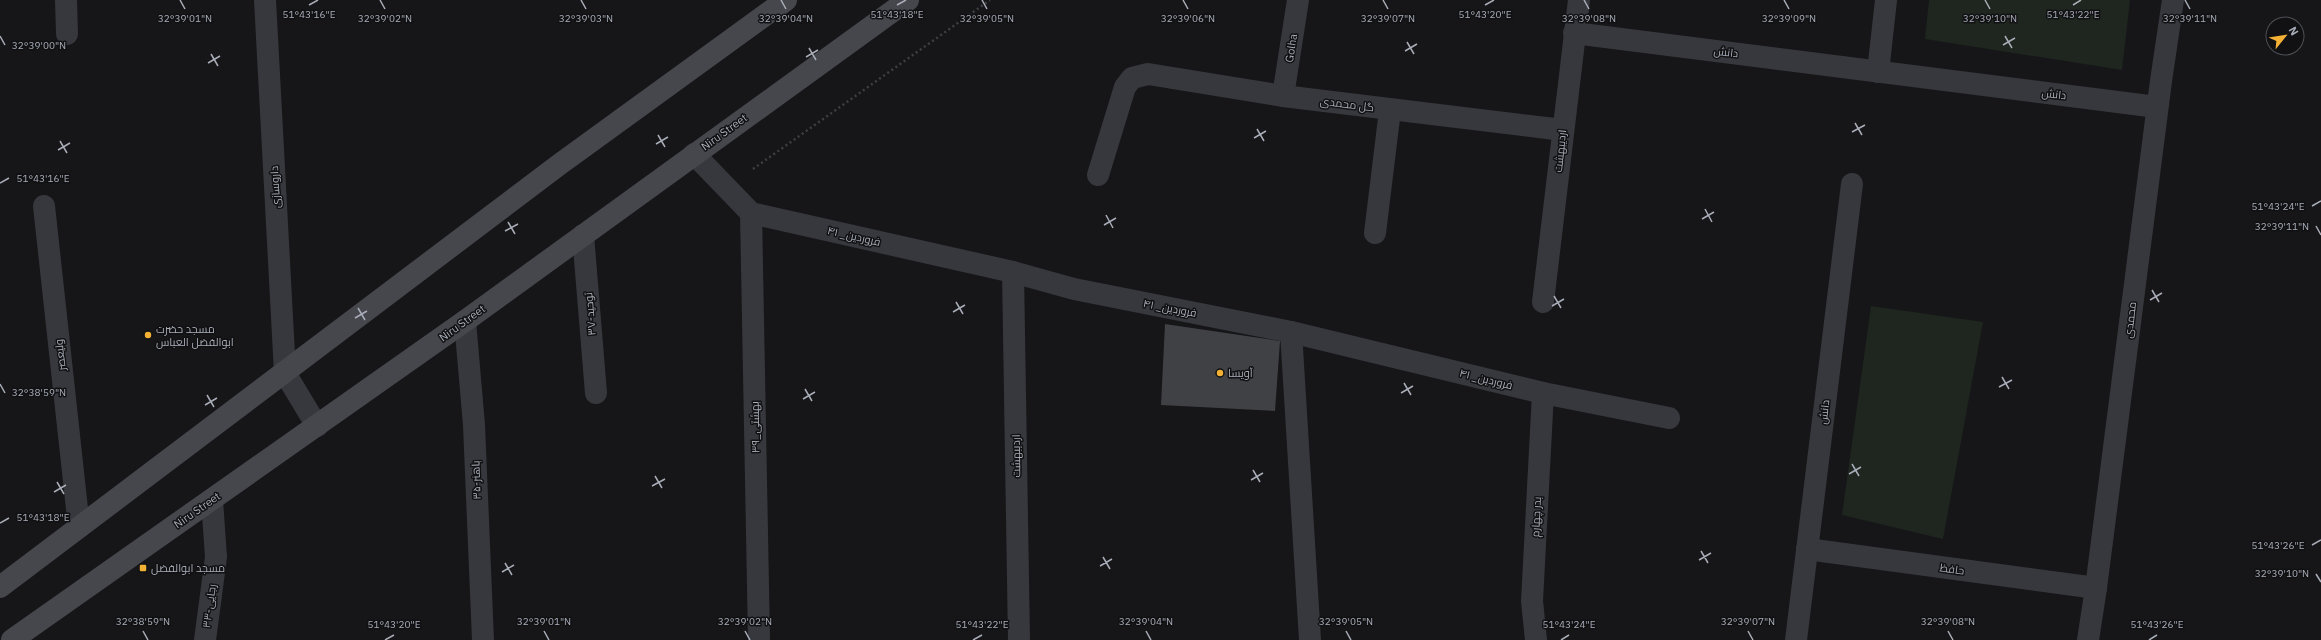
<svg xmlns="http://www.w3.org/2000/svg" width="2321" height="640" viewBox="0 0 2321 640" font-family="'IBM Plex Sans',Cairo,sans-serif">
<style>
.green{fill:#1e261f}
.building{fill:#404145}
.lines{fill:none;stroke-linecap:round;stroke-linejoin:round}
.path{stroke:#3d3f44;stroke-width:2.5;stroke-dasharray:2 3;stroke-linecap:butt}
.minor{stroke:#37383d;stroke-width:22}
.tertiary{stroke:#37383d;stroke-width:22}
.secondary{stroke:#45474d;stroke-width:22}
.ticks{fill:none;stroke:#a8adb8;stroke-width:1.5}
.poi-dot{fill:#f2b134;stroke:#111113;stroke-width:1.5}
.labels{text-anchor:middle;stroke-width:3;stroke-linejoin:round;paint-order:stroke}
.street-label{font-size:11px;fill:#a8adb8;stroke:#111113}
.poi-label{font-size:11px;fill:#a8adb8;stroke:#111113;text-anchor:start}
.ticks-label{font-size:10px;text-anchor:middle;fill:#a8adb8;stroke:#111113;stroke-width:3;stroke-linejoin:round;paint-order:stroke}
</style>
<rect width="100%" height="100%" fill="#161618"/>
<!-- green -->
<g class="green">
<path d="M1929,0H2130L2122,70L1925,39Z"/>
<path d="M1871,306L1983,322L1943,539L1842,515Z"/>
</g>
<!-- building -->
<path class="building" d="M1165,324L1280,341L1275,411L1161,405Z"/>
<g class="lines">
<!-- path -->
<path class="path" d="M753,169L990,0"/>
<!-- minor -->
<g class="minor">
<path d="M66,0L67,34"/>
<path d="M1574,33L2157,107"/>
<path d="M1878,72L1886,0"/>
<path d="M1283,96L1298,0"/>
<path d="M694,154L751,213L1013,272L1074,289L1291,332L1543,393L1669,418"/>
<path d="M1098,175L1125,87L1132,78L1148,74L1283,96L1563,130"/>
<path d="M44,206L79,527"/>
<path d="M751,213L759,640"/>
<path d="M1375,233L1390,110"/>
<path d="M583,235L596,393"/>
<path d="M1013,272L1019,640"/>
<path d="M1543,302L1579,0"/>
<path d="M465,321L474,425L483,640"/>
<path d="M1291,332L1310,640"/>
<path d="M1807,549L2096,588"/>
<path d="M205,640L216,557L212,500"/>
<path d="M1536,640L1532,601L1543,393"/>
<path d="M1796,640L1852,184"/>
</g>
<!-- tertiary -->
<g class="tertiary">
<path d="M265,0L285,373L317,426"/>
<path d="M2088,640L2096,588L2161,81L2173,0"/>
</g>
<!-- secondary -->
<g class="secondary">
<path d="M0,587L560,164L786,0"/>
<path d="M12,640L465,321L908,0"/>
</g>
</g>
<!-- ticks -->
<path class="ticks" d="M180,0L185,9M380,0L385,9M581,0L586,9M781,0L786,9M982,0L987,9M1183,0L1188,9M1383,0L1388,9M1584,0L1589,9M1784,0L1789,9M1985,0L1990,9M2185,0L2190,9M309,5L318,0M897,5L906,0M1485,5L1494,0M2073,5L2081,0M0,36L5,45M2005,36L2012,48M1407,42L1414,54M2003,45L2015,38M809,48L816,60M1405,51L1417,44M211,54L218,66M806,57L818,50M208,63L220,56M1855,123L1862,135M1257,129L1264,141M1852,132L1865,125M658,135L665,147M1254,138L1266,131M60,141L67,153M656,144L668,137M58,150L70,143M0,183L9,178M2312,206L2321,201M1705,209L1712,222M1106,215L1113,228M1702,219L1714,212M508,222L515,234M1104,225L1116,218M2316,226L2321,235M505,231L518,224M2152,290L2159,302M1554,296L1561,308M2150,300L2162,293M956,302L963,314M1552,306L1564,299M358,308L365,320M953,312L965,305M355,318L367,311M2002,377L2009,389M1404,383L1411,395M0,384L5,393M1999,387L2012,380M805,389L812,401M1401,393L1413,386M207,395L214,407M803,399L815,392M205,405L217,398M1852,464L1859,476M1253,470L1260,482M1849,474L1861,467M655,476L662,488M1251,480L1263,473M57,482L64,494M652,486L665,479M54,492L66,485M0,523L9,518M2312,545L2321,540M1701,551L1708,563M1103,557L1110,569M1699,560L1711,553M505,563L512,575M1100,566L1112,559M502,572L514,565M2316,574L2321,582M143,631L148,640M544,631L549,640M745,631L750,640M1146,631L1151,640M1346,631L1351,640M1748,631L1753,640M1948,631L1953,640M385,640L394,635M973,640L982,635M1561,640L1569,635M2149,640L2157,635"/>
<!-- markers -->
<g class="poi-dot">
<circle cx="148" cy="335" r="4"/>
<circle cx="1220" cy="373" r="4"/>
<rect x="139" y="564" width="8" height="8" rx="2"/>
</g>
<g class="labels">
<!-- street labels -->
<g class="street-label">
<text transform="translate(1291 48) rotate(-81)" y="4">Golha</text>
<text transform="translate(1726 52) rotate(7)" y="4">دانش</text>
<text transform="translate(2054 94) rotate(7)" y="4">دانش</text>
<text transform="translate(1347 104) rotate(7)" y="4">گل محمدی</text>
<text transform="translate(724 132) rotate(-36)" y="4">Niru Street</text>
<text transform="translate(1560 151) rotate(-84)" y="4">اردیبهشت</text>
<text transform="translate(275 187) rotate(-93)" y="4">داروسازی</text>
<text transform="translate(854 236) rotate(13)" y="4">۴۱ _فروردین</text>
<text transform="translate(1170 308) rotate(11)" y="4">۴۱ _فروردین</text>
<text transform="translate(590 314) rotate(-95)" y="4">۳۷-توحید</text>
<text transform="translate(2130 320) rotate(-83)" y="4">محمدی</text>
<text transform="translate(462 323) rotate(-36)" y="4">Niru Street</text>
<text transform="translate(60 355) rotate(-96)" y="4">ولیعصر</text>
<text transform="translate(1486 379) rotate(14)" y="4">۴۱ _فروردین</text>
<text transform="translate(1824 412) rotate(-83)" y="4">دانش</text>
<text transform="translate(755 427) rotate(-91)" y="4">۳۹_بهشتی</text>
<text transform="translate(1016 456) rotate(-91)" y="4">اردیبهشت</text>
<text transform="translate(476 480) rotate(-92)" y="4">۳۵-باهنر</text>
<text transform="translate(197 510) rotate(-35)" y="4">Niru Street</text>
<text transform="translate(1536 517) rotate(-87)" y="4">بدر چهارم</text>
<text transform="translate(1952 569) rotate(8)" y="4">حافظ</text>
<text transform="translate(209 606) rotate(-82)" y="4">۳۳-رجایی</text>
</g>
<!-- poi labels -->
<g class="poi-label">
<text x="156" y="333">مسجد حضرت<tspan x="156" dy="13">ابوالفضل العباس</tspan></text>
<text x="1228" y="377">آویسا</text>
<text x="151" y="572">مسجد ابوالفضل</text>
</g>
</g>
<g class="ticks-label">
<text x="309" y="18">51°43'16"E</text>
<text x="897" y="18">51°43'18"E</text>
<text x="1485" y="18">51°43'20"E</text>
<text x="2073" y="18">51°43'22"E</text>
<text x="185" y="22">32°39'01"N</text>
<text x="385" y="22">32°39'02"N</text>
<text x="586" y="22">32°39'03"N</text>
<text x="786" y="22">32°39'04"N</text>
<text x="987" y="22">32°39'05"N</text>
<text x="1188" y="22">32°39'06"N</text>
<text x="1388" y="22">32°39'07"N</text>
<text x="1589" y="22">32°39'08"N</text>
<text x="1789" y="22">32°39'09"N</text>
<text x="1990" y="22">32°39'10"N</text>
<text x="2190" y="22">32°39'11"N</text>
<text x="39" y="49">32°39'00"N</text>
<text x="43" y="182">51°43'16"E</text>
<text x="2278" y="210">51°43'24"E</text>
<text x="2282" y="230">32°39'11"N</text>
<text x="39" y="396">32°38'59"N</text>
<text x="43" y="521">51°43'18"E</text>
<text x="2278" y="549">51°43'26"E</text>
<text x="2282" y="577">32°39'10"N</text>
<text x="143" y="625">32°38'59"N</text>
<text x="544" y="625">32°39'01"N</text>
<text x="745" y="625">32°39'02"N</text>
<text x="1146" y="625">32°39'04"N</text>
<text x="1346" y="625">32°39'05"N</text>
<text x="1748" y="625">32°39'07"N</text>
<text x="1948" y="625">32°39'08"N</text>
<text x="394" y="628">51°43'20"E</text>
<text x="982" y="628">51°43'22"E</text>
<text x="1569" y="628">51°43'24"E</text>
<text x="2157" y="628">51°43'26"E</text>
</g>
<!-- north arrow -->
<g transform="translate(2285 36) rotate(60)"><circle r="19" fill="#111113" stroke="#4d4f55"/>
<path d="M0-3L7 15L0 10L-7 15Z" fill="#f2b134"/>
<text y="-6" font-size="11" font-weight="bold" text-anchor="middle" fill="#a8adb8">N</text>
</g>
</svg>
